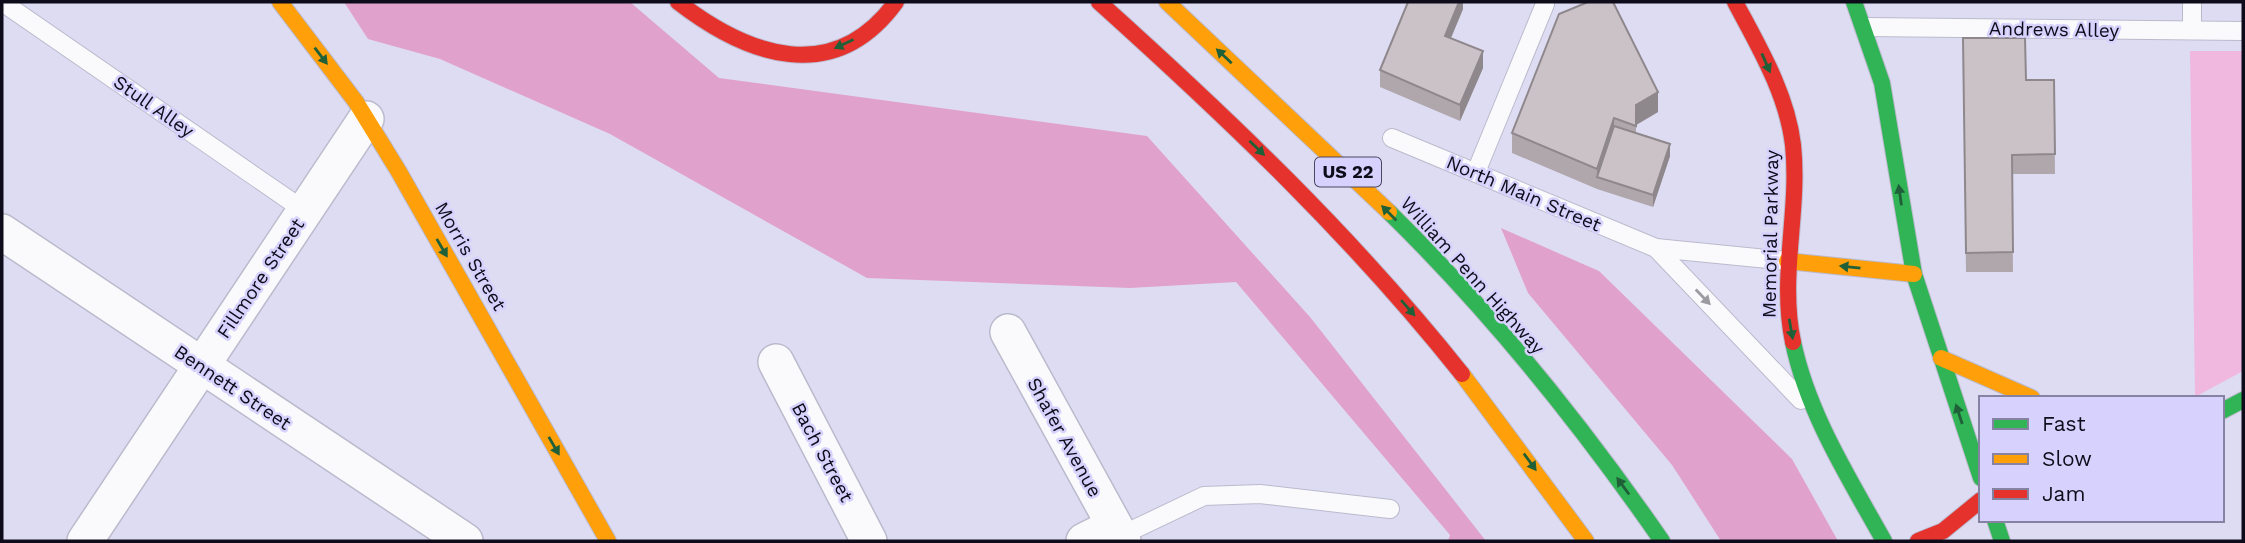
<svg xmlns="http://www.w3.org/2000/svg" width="2245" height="543" viewBox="0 0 2245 543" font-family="'Work Sans',sans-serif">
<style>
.green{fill:#f0b8de}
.forest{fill:#e0a2cc}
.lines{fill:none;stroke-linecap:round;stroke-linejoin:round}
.lane-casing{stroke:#bbbacc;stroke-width:20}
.street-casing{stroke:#bbbacc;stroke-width:38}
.fast-casing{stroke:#bbbacc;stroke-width:18}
.slow-casing{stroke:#bbbacc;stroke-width:18}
.jam-casing{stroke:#bbbacc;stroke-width:18}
.lane{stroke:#fafafd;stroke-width:18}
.street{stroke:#fafafd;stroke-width:35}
.fast{stroke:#30b455;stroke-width:16}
.slow{stroke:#ff9f0a;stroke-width:16}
.jam{stroke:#e5322d;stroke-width:16}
.wall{fill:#afa7ac}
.shaded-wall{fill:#8e888c}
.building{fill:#cbc2c8;stroke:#8e888c;stroke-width:2}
.oneway{fill:#1f6038}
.oneway2{fill:#9c9ba2}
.labels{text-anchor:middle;stroke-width:5;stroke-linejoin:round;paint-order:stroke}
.shield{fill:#d6d2fd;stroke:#4a475e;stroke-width:2}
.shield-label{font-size:18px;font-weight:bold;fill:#0e0c1a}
.street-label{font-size:19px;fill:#0e0c1a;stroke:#d6d2fd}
</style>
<rect width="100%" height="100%" fill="#dedcf3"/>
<!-- green -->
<path class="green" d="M2190,51H2243V371L2195,397Z"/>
<!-- forest -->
<g class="forest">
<path d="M344,2H630L719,78L1147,136L1310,317L1486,541H1448L1450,535L1236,282L1130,288L867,278L610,134L440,59L368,39Z"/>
<path d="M1501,228L1599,271L1792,459L1838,541H1721L1672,465L1528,293Z"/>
</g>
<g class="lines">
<!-- lane casing -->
<g class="lane-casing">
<g id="lane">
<path d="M2,2L305,211"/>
<path d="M1864,27L2243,31"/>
<path d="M2192,30V2"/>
<path d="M1392,138L1656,248L1787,261"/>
<path d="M1476,172L1545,4"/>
<path d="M1656,248L1801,400"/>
<path d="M1120,536L1204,496L1260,494L1390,509"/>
</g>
</g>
<!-- street casing -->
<g class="street-casing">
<g id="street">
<path d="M2,232L465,541"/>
<path d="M1008,332L1123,541"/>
<path d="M776,362L869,541"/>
<path d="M85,541L366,119"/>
<path d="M1084,541L1114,526"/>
</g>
</g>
<!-- fast casing -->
<g class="fast-casing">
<g id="fast">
<path d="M1854,2L1882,83L1914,274L1981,478"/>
<path d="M1389,212C1491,312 1581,424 1662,541"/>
<path d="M1793,342C1808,414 1849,478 1884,541"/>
<path d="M2222,411L2243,400"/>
<path d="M1995,520L2002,541"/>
</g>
</g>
<!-- slow casing -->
<g class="slow-casing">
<g id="slow">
<path d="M280,2L356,102L399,172L608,541"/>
<path d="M1167,2L1389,212"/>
<path d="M1787,261L1914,274"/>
<path d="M1941,358L2032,398"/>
<path d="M1462,374L1586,541"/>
</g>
</g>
<!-- jam casing -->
<g class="jam-casing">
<g id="jam">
<path d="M678,2C748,56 834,87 896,2"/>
<path d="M1099,2C1229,119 1353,237 1462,374"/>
<path d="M1735,2C1759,47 1787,94 1793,145C1800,211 1779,276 1793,342"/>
<path d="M1918,541L1943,531L1981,500"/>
</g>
</g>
<!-- lane -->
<use href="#lane" class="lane"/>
<!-- street -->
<use href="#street" class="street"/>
<!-- fast -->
<use href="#fast" class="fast"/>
<!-- slow -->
<use href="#slow" class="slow"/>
<!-- jam -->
<use href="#jam" class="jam"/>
</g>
<!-- wall -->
<g class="wall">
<path d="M1463,2V9L1451,38L1483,68L1460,121L1380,87V70Z"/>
<path d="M1963,38L2026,80H2054L2055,174H2012L2013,272H1966Z"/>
<path d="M1658,112L1636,125V133L1670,156L1653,207L1597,189L1512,153V133Z"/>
</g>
<!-- shaded-wall -->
<g class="shaded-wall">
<path d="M1459,2H1463V9L1445,52V36Z"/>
<path d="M1483,51V68L1460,121V105Z"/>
<path d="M1658,92V112L1636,125V145V105Z"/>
<path d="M1614,118V138L1597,177V169Z"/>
<path d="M1670,144V156L1653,207V195Z"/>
</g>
<!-- building -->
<g class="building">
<path d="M1408,2H1459L1445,36L1483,51L1460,105L1380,70Z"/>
<path d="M1588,2H1613L1658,92L1636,105V126L1614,118L1597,169L1512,133L1559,14Z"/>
<path d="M1963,38H2025L2026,80H2054L2055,154L2012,155L2013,252L1966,253Z"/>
<path d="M1614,126L1670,144L1653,195L1597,177Z"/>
</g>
<!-- one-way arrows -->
<defs><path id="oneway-solid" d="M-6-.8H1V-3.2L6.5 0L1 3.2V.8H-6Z" transform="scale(1.75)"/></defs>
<g class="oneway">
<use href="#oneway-solid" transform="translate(844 44) rotate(155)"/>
<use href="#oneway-solid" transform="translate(321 56) rotate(53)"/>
<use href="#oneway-solid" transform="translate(1224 56) rotate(-137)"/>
<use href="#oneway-solid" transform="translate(1766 63) rotate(66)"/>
<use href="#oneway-solid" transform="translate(1257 148) rotate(44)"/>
<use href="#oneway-solid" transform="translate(1900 195) rotate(-98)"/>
<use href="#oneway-solid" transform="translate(1389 213) rotate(-135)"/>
<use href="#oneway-solid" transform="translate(442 248) rotate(60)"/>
<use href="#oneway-solid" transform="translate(1850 267) rotate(-174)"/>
<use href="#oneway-solid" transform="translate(1408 308) rotate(49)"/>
<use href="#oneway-solid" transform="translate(1791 329) rotate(80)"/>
<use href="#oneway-solid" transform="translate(1959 414) rotate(-108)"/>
<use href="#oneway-solid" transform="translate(554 446) rotate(60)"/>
<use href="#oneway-solid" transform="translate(1530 462) rotate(54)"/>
<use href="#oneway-solid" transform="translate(1623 486) rotate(-126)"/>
</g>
<use class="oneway2" href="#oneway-solid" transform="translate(1703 297) rotate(46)"/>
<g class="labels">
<!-- shield labels -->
<rect class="shield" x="1315" y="157.5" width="66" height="29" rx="5"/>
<g class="shield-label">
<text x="1348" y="178">US 22</text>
</g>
<!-- street labels -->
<g class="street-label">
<text transform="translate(2054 29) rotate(1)" y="7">Andrews Alley</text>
<text transform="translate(154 106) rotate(35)" y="7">Stull Alley</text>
<text transform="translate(1524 193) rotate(23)" y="7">North Main Street</text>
<text transform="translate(1770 234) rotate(-89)" y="7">Memorial Parkway</text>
<text transform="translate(471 256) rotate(60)" y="7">Morris Street</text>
<text transform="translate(1473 275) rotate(48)" y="7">William Penn Highway</text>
<text transform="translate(260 278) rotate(-56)" y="7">Fillmore Street</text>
<text transform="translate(233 387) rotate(34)" y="7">Bennett Street</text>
<text transform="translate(1065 437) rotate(61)" y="7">Shafer Avenue</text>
<text transform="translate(823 452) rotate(62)" y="7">Bach Street</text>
</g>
</g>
<!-- border -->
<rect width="2245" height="543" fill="none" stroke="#0e0c1a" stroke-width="7"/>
<!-- legend -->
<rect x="1979" y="396" width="245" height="126" fill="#d6d2fd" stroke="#8683a2" stroke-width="2"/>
<rect x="1993" y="419" width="35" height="10" fill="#30b455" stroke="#8683a2" stroke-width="2"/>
<text x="2042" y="431" font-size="21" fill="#0e0c1a">Fast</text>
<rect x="1993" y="454" width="35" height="10" fill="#ff9f0a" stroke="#8683a2" stroke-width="2"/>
<text x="2042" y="466" font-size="21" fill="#0e0c1a">Slow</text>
<rect x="1993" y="489" width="35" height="10" fill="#e5322d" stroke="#8683a2" stroke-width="2"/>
<text x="2042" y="501" font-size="21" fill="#0e0c1a">Jam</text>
</svg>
